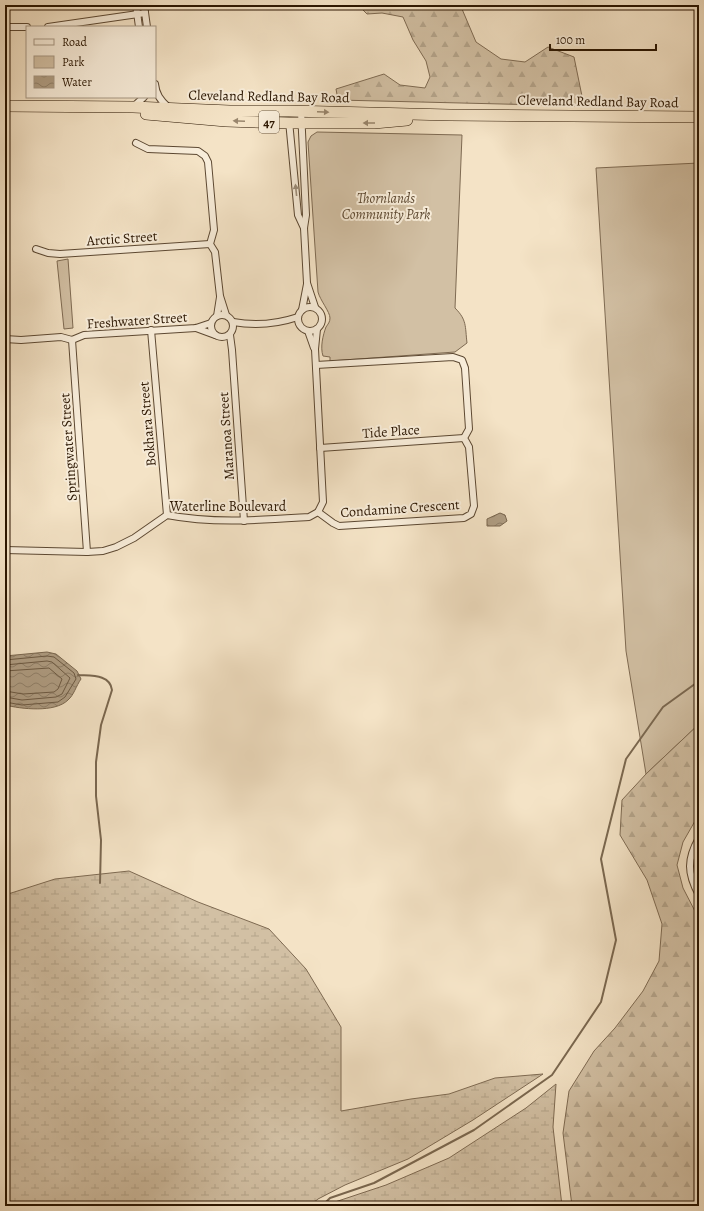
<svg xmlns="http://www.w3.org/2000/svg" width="704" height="1211" viewBox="0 0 704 1211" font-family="Alegreya,serif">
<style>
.green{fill:#d2c0a4;stroke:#7e6a52}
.forest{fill:url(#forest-firs);stroke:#7e6a52}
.wetland{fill:url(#wetland-marsh);stroke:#7e6a52}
.water{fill:url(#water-waves);stroke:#7a674f}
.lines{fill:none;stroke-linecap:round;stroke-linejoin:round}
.shore{stroke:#6c5942;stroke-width:1}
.stream{stroke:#7a674f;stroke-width:2}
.minor-casing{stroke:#5c4832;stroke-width:8}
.trunk-casing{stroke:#2a1500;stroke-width:12}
.minor{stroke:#f8edda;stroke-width:6}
.trunk{stroke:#f4e3c6;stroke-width:11}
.oneway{fill:#99866d}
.oneway2{fill:#9b8c78}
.labels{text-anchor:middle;stroke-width:4;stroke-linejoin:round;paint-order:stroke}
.shield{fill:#f8edda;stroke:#685641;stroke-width:1}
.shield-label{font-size:13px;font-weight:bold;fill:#2a1500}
.street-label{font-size:14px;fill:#2a1500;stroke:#f8edda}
.park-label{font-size:14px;font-style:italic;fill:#5c4831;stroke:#f8edda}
</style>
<defs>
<pattern id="forest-firs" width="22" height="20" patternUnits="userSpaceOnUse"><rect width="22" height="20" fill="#d2c0a4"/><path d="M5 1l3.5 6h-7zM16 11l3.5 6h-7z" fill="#b4a48b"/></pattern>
<pattern id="wetland-marsh" width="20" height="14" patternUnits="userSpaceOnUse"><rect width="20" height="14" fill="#d2c0a4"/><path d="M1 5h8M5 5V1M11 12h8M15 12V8" fill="none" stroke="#b4a48b"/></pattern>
<pattern id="water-waves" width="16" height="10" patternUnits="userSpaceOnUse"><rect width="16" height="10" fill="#af9d83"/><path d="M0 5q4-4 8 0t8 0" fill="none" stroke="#8f7f69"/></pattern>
</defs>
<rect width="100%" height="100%" fill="#f4e3c6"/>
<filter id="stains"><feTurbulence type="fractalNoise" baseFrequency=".005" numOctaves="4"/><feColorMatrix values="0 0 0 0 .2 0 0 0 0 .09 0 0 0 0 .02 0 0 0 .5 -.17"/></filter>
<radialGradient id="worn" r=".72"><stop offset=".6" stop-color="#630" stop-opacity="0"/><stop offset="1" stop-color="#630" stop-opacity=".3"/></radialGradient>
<!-- green -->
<g class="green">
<path d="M317,132L462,135L455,308C467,320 465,326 467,343L455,352L330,361V357L323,356C320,347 323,335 326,327C328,324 330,322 330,318C330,312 320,300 318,292L308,142L311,136Z"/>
<path d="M699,163V724L646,774L626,651L596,168Z"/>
<path d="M68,259L73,328L64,329L57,261Z"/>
</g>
<!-- forest -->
<g class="forest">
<path d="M358,5H459L462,9L476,42L501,59L525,62L548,47L574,57L584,106L338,100L336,89L384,74L400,85L425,88L430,77L426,61L413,40L403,17L382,13L367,14Z"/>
<path d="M699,724V814L683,842L677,865L683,888L699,919V1206H572L563,1133L569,1091L594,1051L615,1028L643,991L659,961L662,924L647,880L620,835L622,800L646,774Z"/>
</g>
<!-- wetland -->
<g class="wetland">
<path d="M129,871L198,902L269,929L306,969L341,1027V1111L411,1099L449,1094L495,1078L543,1074L473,1120L408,1159L345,1185L318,1199L309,1206H5V895L55,879Z"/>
<path d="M556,1084L553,1127L562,1206H330L332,1203L386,1185L449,1158L526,1108Z"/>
</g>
<!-- water -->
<g class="water">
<path d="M500,513L505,515L507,521L500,526H487V519Z"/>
<path d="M47,652L56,654L77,671L81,679C76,686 74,695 68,700C55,713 21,709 5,705V656Z"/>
</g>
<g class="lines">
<!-- shore -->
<g class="shore">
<path d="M5,660L47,656L54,657L74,673L76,679L65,697L58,702L22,705L5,702"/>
<path d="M5,665L47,661L52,662L70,678L62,694L56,697L22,700L5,697"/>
<path d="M5,671L49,668L62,679L58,689L54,692L23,694L5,691"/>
</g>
<!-- stream -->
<g class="stream">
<path d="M78,675C91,676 110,674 112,690L101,725L96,762V796L101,840L100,883"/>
<path d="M322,1206L330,1198L374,1183L474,1130L552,1075L601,1002L616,940L601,859L626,759L663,707L699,681"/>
</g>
<!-- minor casing -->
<g class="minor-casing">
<g id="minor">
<path d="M136,5L139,27"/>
<path d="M144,5L147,27"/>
<path d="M5,27H27"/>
<path d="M48,27L145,13"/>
<path d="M155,84C156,94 160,100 168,107"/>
<path d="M133,107L144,97"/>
<path d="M301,111L306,215L304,228L307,283L315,307"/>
<path d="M289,121L298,215L304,228"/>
<path d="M136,143L148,149L198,151L205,156L208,162L214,230L210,244L215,252L220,296L226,315"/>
<path d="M36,249L48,253L60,254L210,244"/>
<circle cx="310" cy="319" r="12"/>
<path d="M302,310L307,284"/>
<circle cx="222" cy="326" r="11"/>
<path d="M217,316L220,297"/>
<path d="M233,322C255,326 277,324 298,317"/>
<path d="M196,328L215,335"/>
<path d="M151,330L167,515"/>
<path d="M308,331L314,348"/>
<path d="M230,335L232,350L244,521"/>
<path d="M5,339L21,340L61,337L72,340L84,335L196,328L211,323"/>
<path d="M72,340L87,552"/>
<path d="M316,365L453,357L462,360L465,368L469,429L464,438L469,447L474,506L471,514L464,518L339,526L333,523L318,512"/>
<path d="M320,448L464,438"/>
<path d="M5,550L87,552L103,551L116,547L134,538L167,515C213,524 262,520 309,517L318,512L323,502L315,349L317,329"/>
<path d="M699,838C687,859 687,873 699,895"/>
</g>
</g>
<!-- trunk casing -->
<g class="trunk-casing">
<g id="trunk">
<path d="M5,106L133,107L230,111H289L450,115L699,117"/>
<path d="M146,114L226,121L289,123H374L407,120"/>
</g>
</g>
<!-- minor -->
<use href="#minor" class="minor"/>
<!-- trunk -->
<use href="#trunk" class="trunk"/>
</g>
<!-- one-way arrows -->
<defs><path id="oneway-solid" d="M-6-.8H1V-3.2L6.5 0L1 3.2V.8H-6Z"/></defs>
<g class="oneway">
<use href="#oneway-solid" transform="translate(323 112) rotate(2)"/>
<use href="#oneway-solid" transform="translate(239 121) rotate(-178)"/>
<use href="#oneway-solid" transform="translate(369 123) rotate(180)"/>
</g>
<use class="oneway2" href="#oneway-solid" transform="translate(296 190) rotate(-96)"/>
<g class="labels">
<!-- shield labels -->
<rect class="shield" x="259" y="111" width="20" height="22" rx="3"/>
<g class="shield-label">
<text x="269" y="127">47</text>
</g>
<!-- street labels -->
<g class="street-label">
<text transform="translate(269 96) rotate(1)" y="5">Cleveland Redland Bay Road</text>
<text transform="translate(598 101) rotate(1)" y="5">Cleveland Redland Bay Road</text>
<text transform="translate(122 238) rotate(-4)" y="5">Arctic Street</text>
<text transform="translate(137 320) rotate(-4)" y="5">Freshwater Street</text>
<text transform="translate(147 424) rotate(-95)" y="5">Bokhara Street</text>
<text transform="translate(391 431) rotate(-4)" y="5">Tide Place</text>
<text transform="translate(226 436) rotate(-94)" y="5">Maranoa Street</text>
<text transform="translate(68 447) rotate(-94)" y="5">Springwater Street</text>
<text x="228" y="511">Waterline Boulevard</text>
<text transform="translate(400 508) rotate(-4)" y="5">Condamine Crescent</text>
</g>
<!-- park labels -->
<g class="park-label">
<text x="386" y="203">Thornlands<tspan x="386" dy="16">Community Park</tspan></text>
</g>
</g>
<!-- margin -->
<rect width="704" height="1211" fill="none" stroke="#f4e3c6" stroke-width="20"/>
<rect x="6" y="6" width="692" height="1199" fill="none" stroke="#2a1500" stroke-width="2"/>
<rect x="10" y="10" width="684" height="1191" fill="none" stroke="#2a1500"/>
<!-- legend -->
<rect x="26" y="26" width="130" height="72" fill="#f8edda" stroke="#a69783"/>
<rect x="34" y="39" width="20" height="6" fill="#f8edda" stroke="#a69783"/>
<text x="62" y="46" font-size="12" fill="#2a1500">Road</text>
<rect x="34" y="56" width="20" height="12" fill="#d2c0a4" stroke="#a69783"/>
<text x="62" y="66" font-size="12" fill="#2a1500">Park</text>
<rect x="34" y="76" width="20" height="12" fill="url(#water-waves)" stroke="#a69783"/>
<text x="62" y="86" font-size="12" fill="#2a1500">Water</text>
<!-- scale -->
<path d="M550 44v6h106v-6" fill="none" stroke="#2a1500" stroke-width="2"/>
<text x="556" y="44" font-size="12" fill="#2a1500" stroke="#f8edda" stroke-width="3" paint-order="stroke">100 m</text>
<rect width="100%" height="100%" filter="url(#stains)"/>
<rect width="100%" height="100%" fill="url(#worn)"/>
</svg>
